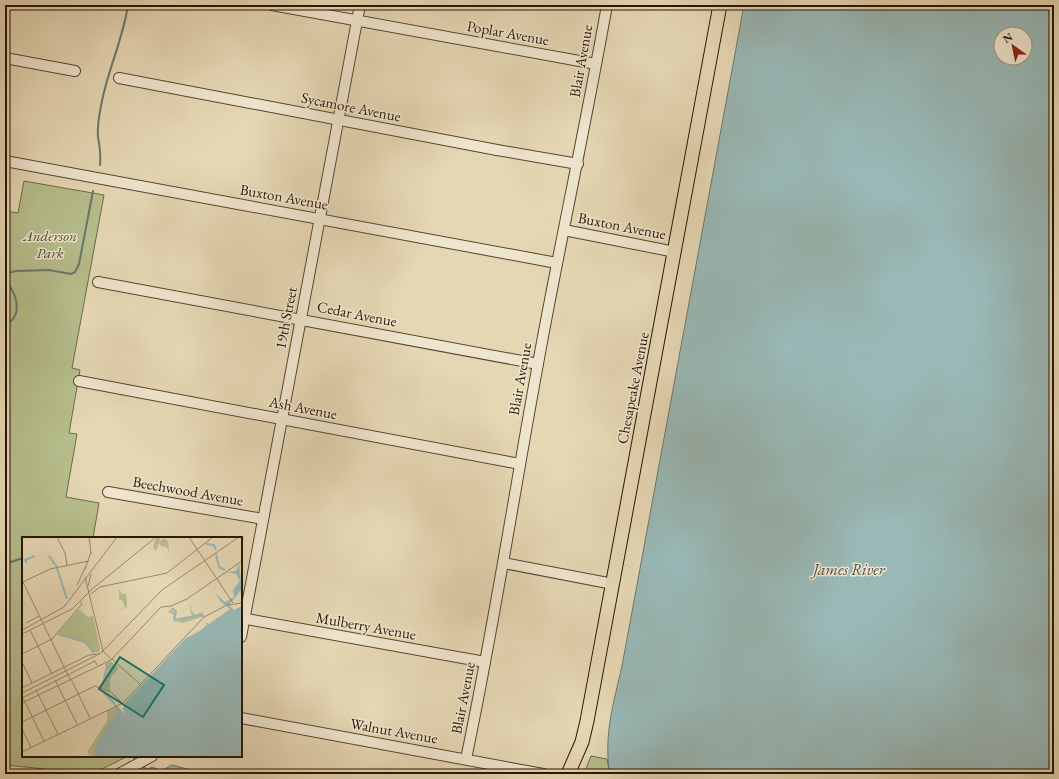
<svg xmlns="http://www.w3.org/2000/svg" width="1059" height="779" viewBox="0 0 1059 779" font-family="'EB Garamond',serif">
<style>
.green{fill:#b6be8c;stroke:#6e6a46}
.water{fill:#99b8b6;stroke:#6b776e;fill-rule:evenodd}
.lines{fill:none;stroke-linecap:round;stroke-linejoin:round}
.stream{stroke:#6b776e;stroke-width:2}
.minor-casing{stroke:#56462e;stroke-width:12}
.major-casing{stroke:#261501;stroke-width:15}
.minor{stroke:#efe5ce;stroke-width:10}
.major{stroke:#e6d7b4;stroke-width:13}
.labels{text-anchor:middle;stroke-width:3;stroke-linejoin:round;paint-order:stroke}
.street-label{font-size:15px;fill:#261501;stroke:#efe5ce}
.park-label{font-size:15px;font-style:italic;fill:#51482b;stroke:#efe5ce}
.water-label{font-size:16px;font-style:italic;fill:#4e4e40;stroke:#efe5ce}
.inset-river{fill:none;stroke:#99b8b6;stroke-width:2}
.inset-road{fill:none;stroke:#99896c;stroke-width:1}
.view{fill:#0f766e;fill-opacity:0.15;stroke:#0f766e;stroke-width:2}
.inset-edge{fill:none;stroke:#261501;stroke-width:2}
</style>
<rect width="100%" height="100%" fill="#e6d7b4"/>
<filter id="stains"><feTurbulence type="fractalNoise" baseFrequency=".005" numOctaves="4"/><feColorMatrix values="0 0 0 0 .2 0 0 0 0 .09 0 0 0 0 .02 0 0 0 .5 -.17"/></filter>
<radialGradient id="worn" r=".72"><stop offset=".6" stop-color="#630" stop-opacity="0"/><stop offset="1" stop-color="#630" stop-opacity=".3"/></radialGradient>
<!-- green -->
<g class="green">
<path d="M24,181L104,195L72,368L80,370L69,433L77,434L66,497L99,503L93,538H23V756H128L102,769L84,773L5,765V211L18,213Z"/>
<path d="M591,756L607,759L610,774H584Z"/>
</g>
<!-- water -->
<g class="water">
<path d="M744,5H1054V774H610C603,737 614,701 622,666ZM1001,34H1025V58H1001Z"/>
<path d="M172,765L206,774L141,773L152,767L161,771Z"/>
</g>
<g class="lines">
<!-- stream -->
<g class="stream">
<path d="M100,165C101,154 100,147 98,137C97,127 99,116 101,106C107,71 123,40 128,5"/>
<path d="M5,274L16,271L49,270L71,274L75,272L79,264L93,191"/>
<path d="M5,281C17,293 24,316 5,325"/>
<path d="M5,564L23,558"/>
<path d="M132,756L137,760"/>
<path d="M141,765L147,770"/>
</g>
<!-- minor casing -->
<g class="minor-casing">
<g id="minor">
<path d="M272,5L596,64"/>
<path d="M5,58L75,71"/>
<path d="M119,78L497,150L578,164"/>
<path d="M5,161L557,263"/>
<path d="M564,230L675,252"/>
<path d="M98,282L538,364"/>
<path d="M79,381L520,464"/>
<path d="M108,492L263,519"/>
<path d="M504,563L613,584"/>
<path d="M241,618L485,662"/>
<path d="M241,637L360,5"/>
<path d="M241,718L543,774"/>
<path d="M466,759C495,621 516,481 542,342C563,229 587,118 607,5"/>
<path d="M119,774L152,756"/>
</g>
</g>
<!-- major casing -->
<g class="major-casing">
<path id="major" d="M568,774L582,742L587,721L720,5"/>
</g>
<!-- minor -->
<use href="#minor" class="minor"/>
<!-- major -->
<use href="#major" class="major"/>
</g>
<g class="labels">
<!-- street labels -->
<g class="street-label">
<text transform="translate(508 33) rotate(10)" y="5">Poplar Avenue</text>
<text transform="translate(581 61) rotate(-80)" y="5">Blair Avenue</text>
<text transform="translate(351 107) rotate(11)" y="5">Sycamore Avenue</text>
<text transform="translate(284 197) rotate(10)" y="5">Buxton Avenue</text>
<text transform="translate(622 226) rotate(11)" y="5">Buxton Avenue</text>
<text transform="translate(357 314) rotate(11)" y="5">Cedar Avenue</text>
<text transform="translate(286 318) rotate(-79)" y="5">19th Street</text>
<text transform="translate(520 379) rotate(-80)" y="5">Blair Avenue</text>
<text transform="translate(633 388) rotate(-79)" y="5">Chesapeake Avenue</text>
<text transform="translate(303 408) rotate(11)" y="5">Ash Avenue</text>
<text transform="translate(188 491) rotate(10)" y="5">Beechwood Avenue</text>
<text transform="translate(366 626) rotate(10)" y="5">Mulberry Avenue</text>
<text transform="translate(463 698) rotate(-79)" y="5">Blair Avenue</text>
<text transform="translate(394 731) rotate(10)" y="5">Walnut Avenue</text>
</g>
<!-- park labels -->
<g class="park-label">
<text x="50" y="241">Anderson<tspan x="50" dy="17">Park</tspan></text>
</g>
<!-- water labels -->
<g class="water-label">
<text x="849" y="575">James River</text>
</g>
</g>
<!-- overview -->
<g transform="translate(22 537)">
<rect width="220" height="220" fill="#e6d7b4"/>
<path d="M138,0L137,6L141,1L146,4L147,16L145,10L139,9L137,6L134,14L131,10L134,1ZM97,52L100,57H104L105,70L103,71L94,74L103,70L100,63L97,62ZM169,64V73L173,78L180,75L182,79L161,86L152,84L151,81L152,78L146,75L149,72L154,77L152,82L155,84L170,79L168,73ZM57,72L66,80L71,79L78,111L77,115H70L63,106L36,96ZM88,124L97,131L88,142V155L78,151L84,134L83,127ZM92,171L98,182L93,179L89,182L77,202L72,218H67L65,215L85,184V173Z" fill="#b6be8c"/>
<path d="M217,27L220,52L207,68L212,73L220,69V220H65L72,218L75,205L89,182L94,179L92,168L81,156H85L103,178L101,172L103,166L163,102L179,93L185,88L183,85L187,87L208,72L199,65L193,56L203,65L212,60L211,53L218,44L214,37L205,35L214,34Z" fill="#99b8b6"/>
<path class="inset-river" d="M184,7L192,8L194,13M194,17L197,30L203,33M27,19L35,30M5,26L3,23L13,19M35,31L45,62M150,71L154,75L152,83M152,83L178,78L182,79M36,97L63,105L72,116M83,152L87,145L82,141L85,129L91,133L88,125"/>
<path class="inset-road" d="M35,0L43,16L45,28M67,0L69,17M167,0L211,66M63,32L69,15M63,40L81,114L89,122M0,43L48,142M1,45L28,32L67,24M55,48L64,29M66,49L69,37M69,57L78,50L145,36L191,0M4,86L17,79M0,93L42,70L95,0M8,93L30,137M0,97L50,72L69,53L134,0M0,117L30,102L60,67L58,65M90,122L119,148M0,125L10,146M49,142L68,181M33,143L55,187M0,151L67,118L77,117M14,153L36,197M0,156L79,116L140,53L217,0M0,159L22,204M0,161L73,124L75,128M0,166L89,123L139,70L149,69L165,62L220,24M0,185L73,149L89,155L100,166M0,192L9,210M0,215L101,166L182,80L205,68L220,66"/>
<path class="view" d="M98,120L142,148L121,180L77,152Z"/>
<rect width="220" height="220" class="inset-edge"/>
</g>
<!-- margin -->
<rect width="1059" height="779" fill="none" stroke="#e6d7b4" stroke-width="20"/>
<rect x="6" y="6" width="1047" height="767" fill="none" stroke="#261501" stroke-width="2"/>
<rect x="10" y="10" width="1039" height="759" fill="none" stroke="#261501"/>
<!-- north arrow -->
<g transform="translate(1013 46) rotate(327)"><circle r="19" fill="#efe5ce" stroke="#9f927c"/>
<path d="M0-3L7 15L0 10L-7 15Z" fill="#8f2418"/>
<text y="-6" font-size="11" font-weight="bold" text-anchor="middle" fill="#261501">N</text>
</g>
<rect width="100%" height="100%" filter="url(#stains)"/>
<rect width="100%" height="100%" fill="url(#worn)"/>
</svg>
